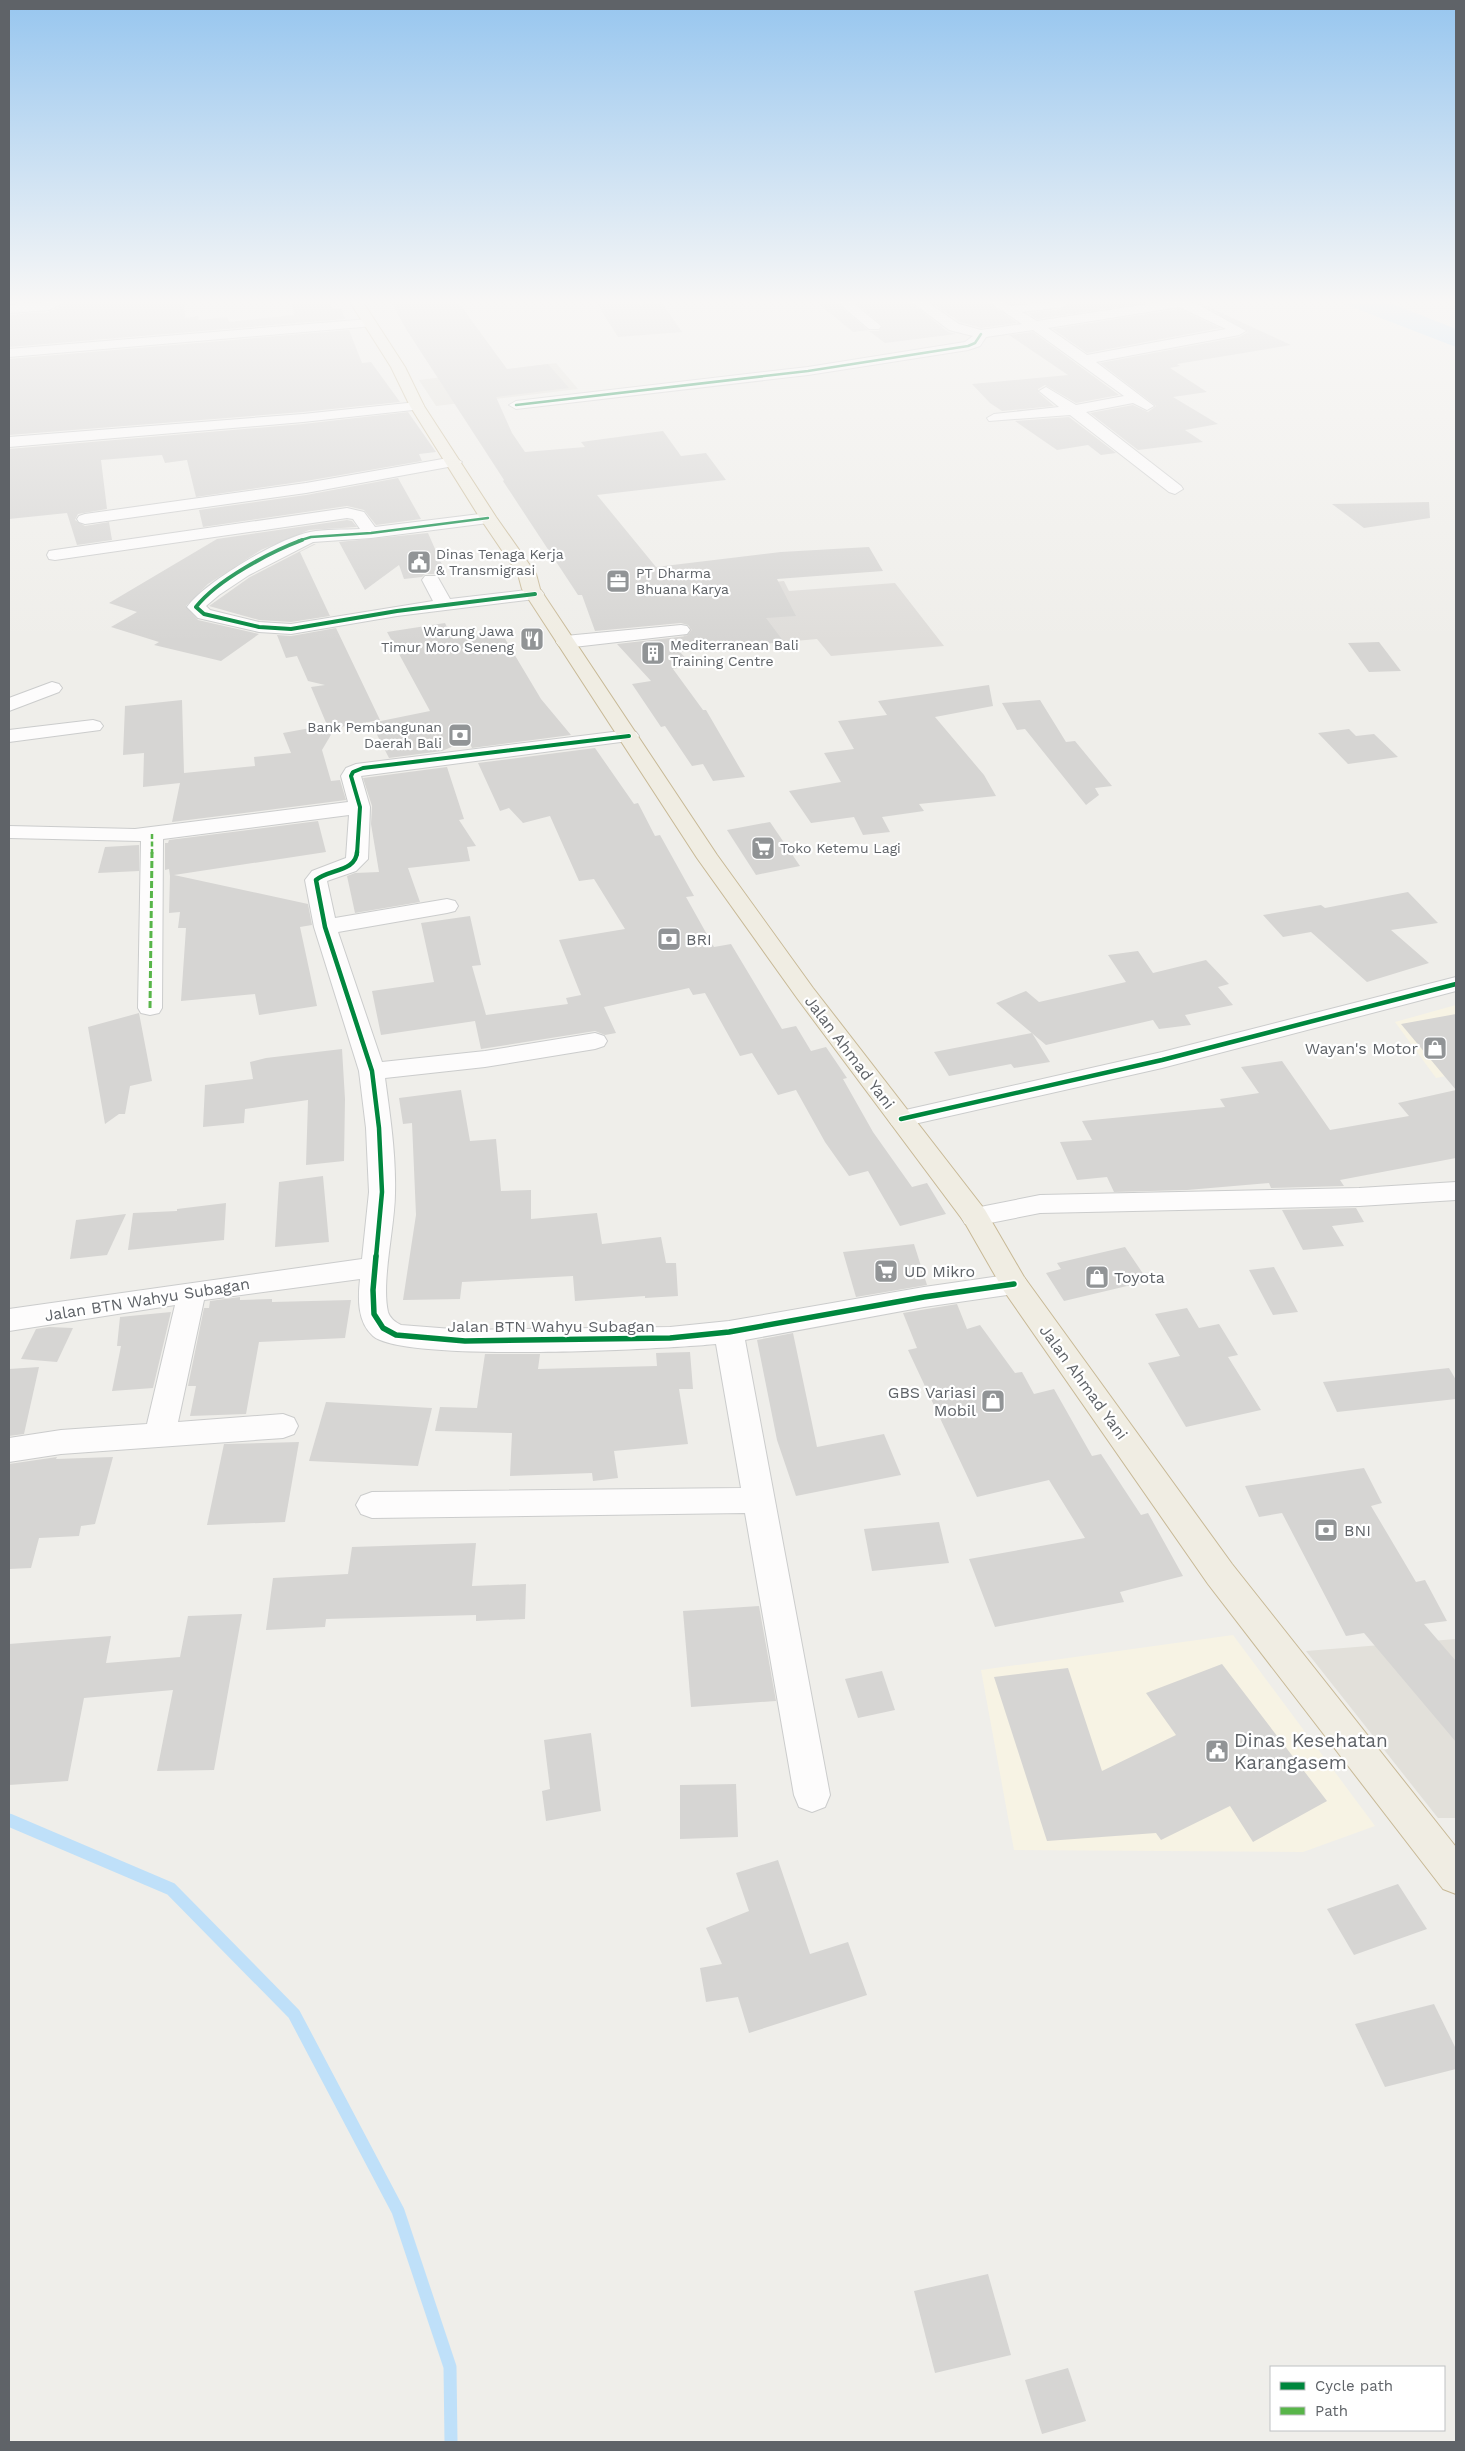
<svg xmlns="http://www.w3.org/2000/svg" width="1465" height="2451" viewBox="0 0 1465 2451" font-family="'Work Sans',sans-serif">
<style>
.commercial{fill:#f7f3e4}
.industrial{fill:#dfddda}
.education{fill:#e2e0da}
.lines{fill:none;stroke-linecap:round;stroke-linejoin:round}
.stream{stroke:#bfe0f9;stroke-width:13}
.river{fill:#bfe0f9;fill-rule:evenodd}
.building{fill:#d6d5d3}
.minor-casing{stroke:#cbcccc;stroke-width:2}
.highway-casing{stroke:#c8b996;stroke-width:2}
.minor{fill:#fdfcfc;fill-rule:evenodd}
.highway{fill:#f0ede3;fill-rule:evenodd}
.quiet-far1{stroke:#58b549;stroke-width:2.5;stroke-dasharray:5 2.5;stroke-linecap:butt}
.quiet{stroke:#58b549;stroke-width:3;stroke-dasharray:7 3;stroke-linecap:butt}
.cycleway-far3-casing{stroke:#fff;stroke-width:4.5}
.cycleway-far2-casing{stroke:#fff;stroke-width:5.5}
.cycleway-far1-casing{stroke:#fff;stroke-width:7}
.cycleway-casing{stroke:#fff;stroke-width:9}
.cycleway-far3{stroke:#00873e;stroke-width:2.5}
.cycleway-far2{stroke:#00873e;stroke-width:4}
.cycleway-far1{stroke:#00873e;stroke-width:4.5}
.cycleway{stroke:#00873e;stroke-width:5.5}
.labels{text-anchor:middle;stroke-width:4.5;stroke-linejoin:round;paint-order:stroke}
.far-poi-label{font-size:14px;fill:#5f6368;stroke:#fff;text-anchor:start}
.poi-label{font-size:16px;fill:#5f6368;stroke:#fff;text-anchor:start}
.street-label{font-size:16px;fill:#5f6368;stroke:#fff}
.near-poi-label{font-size:19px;fill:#5f6368;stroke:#fff;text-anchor:start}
</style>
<rect width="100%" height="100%" fill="#efeeea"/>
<!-- commercial -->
<g class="commercial">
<path d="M1456,1005V1074L1436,1078L1395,1022Z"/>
<path d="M1233,1635L1375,1826L1303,1852L1014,1850L981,1670Z"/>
</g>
<!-- industrial -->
<path class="industrial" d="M784,581L789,591L895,583L944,646L831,656L817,639L729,647L684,637L681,628L703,626L686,590Z"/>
<!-- education -->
<g class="education">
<path d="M556,363L578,389L436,406L419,380Z"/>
<path d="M1456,1639V1818H1438L1306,1651Z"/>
</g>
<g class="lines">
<!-- stream -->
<path class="stream" d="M9,1820L171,1889L294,2014L398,2211L450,2367L451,2442"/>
<!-- river -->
<path class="river" d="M1343,299H1380L1456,329V347L1347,305Z"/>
</g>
<!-- building -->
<g class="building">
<path d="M68,299H184L185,318L198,316L199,320L227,317L229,322L294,315L290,299H330L333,309L341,308L345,319L9,347V315L49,312L68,303Z"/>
<path d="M414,299H456L507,369L548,364L569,388L496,397L512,433L525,452L585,447L581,442L663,431L681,456L706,453L726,480L597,495L656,567L781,552L869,547L883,571L777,579L796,616L766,618L784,642L680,652L692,665L673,669L703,710H706L745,777L713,781L703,764L692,766L665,726L661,727L632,684L651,681L617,644L687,636L692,630L688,625L681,623L595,631L582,595H578L503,481L504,480L406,329L391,301Z"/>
<path d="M594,299H635L640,305L662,303L682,332L618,337Z"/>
<path d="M813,299H832L868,330L853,332Z"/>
<path d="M851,299H906L948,332L956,334L885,343L869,331H879L882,325Z"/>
<path d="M926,299H983L1017,323L981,328L960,322Z"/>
<path d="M1004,299H1157V301L1037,319L1028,313L1063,309L1067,303L1063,299L1011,304Z"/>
<path d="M1200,303L1291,345L1177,364L1180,366L1170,368L1207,392L1173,397L1218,424L1185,430L1203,442L1138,450L1090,413L1133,405L1148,412L1156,406L1100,363L1239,337L1248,332Z"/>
<path d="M1179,309L1220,328L1087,353L1053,329Z"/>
<path d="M349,330L362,363L371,362L400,402L303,412L9,435V359Z"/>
<path d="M1033,332L1119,395L1076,403L1045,385L1038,389V392L1054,406L1002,411L990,403L972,384L1068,375L1009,335Z"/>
<path d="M408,412L436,452L419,454L422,461L306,481L196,497L187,460L165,463L162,455L101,460L107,509L78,514L75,520L85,526L109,522L112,540L77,545L67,513L9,519V449L303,424Z"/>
<path d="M1069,417L1116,453L1101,455L1088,445L1057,450L1015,421Z"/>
<path d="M398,478L421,519L376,525L364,510L347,506L203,527L199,510L306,495Z"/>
<path d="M1429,502L1430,518L1364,528L1332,504Z"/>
<path d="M347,520L352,521L357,527L309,530L261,550L208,584L186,606L198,620L259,634L221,661L154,645L159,642L111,627L137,612L109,603L217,539Z"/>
<path d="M428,533L446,574H425L422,577L404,579L399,565L365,590L339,542Z"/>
<path d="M314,544H316L300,552L330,616L291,622L259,620L209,606L250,577Z"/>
<path d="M445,623L453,639L501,632L541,699L571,735L472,748L468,740L442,751L389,758L371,723L430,711L387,632Z"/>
<path d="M336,628L380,720L335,728L322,750L331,781L340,780L346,800L172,822L180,783L143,787L144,753L123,755L125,706L182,700L184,773L255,766L254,757L291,753L283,733L327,725L311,687L325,685L308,681L297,656L286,658L277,635L291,636Z"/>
<path d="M1379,642L1401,671L1369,672L1348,643Z"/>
<path d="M989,685L993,706L935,717L984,775L996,796L919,804L924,811L882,817L890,832L863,835L854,817L811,823L789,791L841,782L824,753L854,749L838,721L887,715L878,701Z"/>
<path d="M1040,700L1066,742L1075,741L1112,786L1095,788L1099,795L1086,805L1025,729L1017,730L1002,703Z"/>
<path d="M1349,729L1356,736L1374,734L1398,757L1348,764L1318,733Z"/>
<path d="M595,748L634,804L638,803L655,836L660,835L694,896L686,897L714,947L731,944L782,1029L796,1026L811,1051L826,1047L847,1078L843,1079L873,1132L912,1187L927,1183L946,1214L900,1226L868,1171L849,1176L825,1142L796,1090L778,1095L752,1053L740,1056L705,993L693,995L689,988L604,1007L616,1033L605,1035L595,1031L481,1049L475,1021L381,1035L372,991L434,982L421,923L470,916L481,965L472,966L486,1015L568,1004L566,998L581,995L559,940L625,929L594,879L579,881L550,816L523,823L509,808L500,811L478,763Z"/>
<path d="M447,767L464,819L459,820L476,846L467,847L470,861L408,868L420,902L355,913L347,876L355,873L379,872L371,824L372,806L363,778Z"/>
<path d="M318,821L326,852L174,875L308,904L312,925L300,927L317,1006L259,1015L255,994L181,1001L186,928H178L180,912L169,913L170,876L169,869L165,870V843H168L169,840Z"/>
<path d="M770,822L800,866L756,875L727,830Z"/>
<path d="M139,845V871L98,873L105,847Z"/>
<path d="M1408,892L1438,923L1391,930L1429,963L1367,982L1311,932L1283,937L1263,915L1321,905L1325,908Z"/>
<path d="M1138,951L1153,973L1206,960L1229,984L1218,987L1233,1005L1185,1015L1191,1025L1159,1029L1153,1020L1046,1045L996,1003L1026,991L1039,1002L1126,982L1108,955Z"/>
<path d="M139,1013L152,1081L130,1086L125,1114H119L105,1124L88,1027Z"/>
<path d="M1456,1014V1090L1401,1024Z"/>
<path d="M1032,1033L1050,1062L1014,1068L1011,1064L949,1076L934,1052Z"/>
<path d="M342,1049L345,1099L344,1161L306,1165L308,1100L245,1109L244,1123L203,1127L205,1085L253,1079L250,1062L266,1058Z"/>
<path d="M1282,1061L1330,1130L1409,1116L1398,1103L1456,1090V1158L1340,1180L1344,1186L1271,1188L1269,1183L1187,1190L1114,1192L1107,1177L1077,1180L1060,1142L1092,1140L1082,1121L1225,1107L1220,1099L1259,1093L1241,1067Z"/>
<path d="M461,1090L470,1141L496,1139L501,1191L531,1190V1219L597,1213L602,1244L661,1237L666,1263H676L678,1296L645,1298V1296L575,1301L573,1276L462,1282L460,1299L403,1300L416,1215L412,1123L403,1124L399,1098Z"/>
<path d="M323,1176L329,1242L275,1247L279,1182Z"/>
<path d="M226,1203L224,1240L128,1250L133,1213L177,1211V1209Z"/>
<path d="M1356,1208L1364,1222L1332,1226L1344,1246L1303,1250L1282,1210Z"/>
<path d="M126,1214L107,1255L70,1259L76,1220Z"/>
<path d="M914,1244L927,1285L856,1297L843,1252Z"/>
<path d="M1125,1247L1148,1281L1064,1301L1046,1273L1061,1269L1057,1263Z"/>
<path d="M1274,1267L1298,1312L1273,1315L1249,1270Z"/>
<path d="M240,1297V1300L272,1299V1302L351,1300L345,1338L259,1342L246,1414L190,1416L196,1386H188L204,1308H209L210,1301Z"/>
<path d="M957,1304L967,1329L980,1325L1015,1373L1022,1372L1034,1394L1054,1389L1092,1456L1101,1454L1141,1515L1148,1513L1183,1576L1120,1592L1124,1602L995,1627L969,1559L1085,1538L1049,1480L977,1497L908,1350L917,1348L903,1313Z"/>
<path d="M1187,1308L1199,1328L1219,1324L1238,1355L1228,1357L1261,1410L1186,1427L1148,1363L1180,1356L1155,1314Z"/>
<path d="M171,1312L153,1388L112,1391L121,1346H117L120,1317Z"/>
<path d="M49,1327L73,1328L57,1362L21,1359L36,1329Z"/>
<path d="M793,1333L817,1447L884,1434L901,1475L796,1496L777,1440L757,1340Z"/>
<path d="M690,1352L693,1389H679L688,1444L614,1451L618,1478L593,1481L592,1473L510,1476L512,1433L435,1431L440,1407L477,1408L485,1354H540L538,1369L657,1366L656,1353Z"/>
<path d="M39,1367L24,1434L9,1436V1369Z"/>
<path d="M1449,1368L1456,1380V1399L1337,1412L1323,1382Z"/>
<path d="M326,1402L432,1408L418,1466L309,1461Z"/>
<path d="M299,1442L285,1522L207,1525L224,1444Z"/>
<path d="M57,1457L56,1459L113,1457L95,1524L81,1526L79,1536L39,1538L31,1568L9,1569V1464Z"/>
<path d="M1364,1468L1382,1503L1371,1506L1416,1582L1425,1580L1447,1621L1424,1624L1456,1661V1742L1364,1633L1346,1636L1282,1513L1259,1517L1245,1486Z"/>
<path d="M939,1522L949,1563L872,1571L864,1529Z"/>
<path d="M476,1543L472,1586L526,1584L525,1619L476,1621V1615L326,1619L325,1627L266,1630L273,1578L348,1574L352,1547Z"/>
<path d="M759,1606L776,1701L691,1707L683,1611Z"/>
<path d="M242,1614L214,1770L157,1771L173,1690L84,1698L68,1781L9,1785V1644L111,1636L106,1663L180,1657L188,1616Z"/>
<path d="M1222,1664L1327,1801L1253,1842L1230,1806L1161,1840L1156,1833L1047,1841L994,1677L1068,1668L1102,1771L1176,1735L1146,1693Z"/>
<path d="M882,1671L895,1710L858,1718L845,1679Z"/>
<path d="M591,1733L601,1811L546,1821L542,1791L550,1789L544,1740Z"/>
<path d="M736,1784L738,1837L680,1839V1785Z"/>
<path d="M778,1860L810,1954L848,1942L867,1995L749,2033L738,1997L706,2002L700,1968L722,1964L706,1928L749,1911L736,1873Z"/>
<path d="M1398,1884L1427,1929L1354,1955L1327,1909Z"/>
<path d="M1434,2004L1456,2049V2069L1385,2087L1355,2024Z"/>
<path d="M988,2274L1011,2355L935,2373L914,2291Z"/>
<path d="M1068,2368L1086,2421L1042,2434L1025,2380Z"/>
</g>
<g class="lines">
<!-- minor casing -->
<g class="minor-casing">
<g id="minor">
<path d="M53,299H66L67,301L49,310L9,313V305L47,302Z"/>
<path d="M834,299H848L881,326L879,329H869Z"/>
<path d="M908,299H923L959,324L981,330L1022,324L985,299H1000L1011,306L1063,301L1065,304L1063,307L1022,312L1037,321L1180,299L1195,303L1246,331L1239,335L1096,362L1154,406L1147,410L1133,403L1086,412L1181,486L1183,489L1175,494L1169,492L1070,415L989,421L987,418L994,414L1059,407L1039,391L1046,387L1076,405L1124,396L1033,330L986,337L980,346L968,350L808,375L516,409L509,405L516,401L808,367L965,342L973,336L949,330ZM1179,307L1226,329L1087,355L1048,328Z"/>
<path d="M369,319L376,323L374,326L9,357V349Z"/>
<path d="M417,402L422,403L424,406L422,409L303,422L9,447V437L303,414Z"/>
<path d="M454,457L462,462L459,465L306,493L85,524L79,522L77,519L79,516L85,514L306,483Z"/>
<path d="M347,508L364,512L375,527L488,513L494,515L496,518L494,521L488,523L371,538L313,542L249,575L219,595L206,606L210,610L259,622L291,624L433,601L422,580L425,576H437L450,599L535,589L541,590L544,594L541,598L535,599L397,616L291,634L259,632L198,618L187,607C205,582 279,538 310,532C326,529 343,530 360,529L353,519L347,518L55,560L49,559L47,555L49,551L55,550Z"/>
<path d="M681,625L687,626L690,630L687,634L565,648L559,646L556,642L559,638L565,636Z"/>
<path d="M52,682L59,684L62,688L59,692L9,711V698Z"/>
<path d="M93,720L100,722L103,726L100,730L9,742V730Z"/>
<path d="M629,730L636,732L639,736L636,740L361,776L370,807L368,859L356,871L327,881L335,918L447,899L455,901L458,906L455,911L447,913L338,932L382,1062L485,1051L595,1033L604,1036L607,1041L604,1046L595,1049L485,1067L385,1078C390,1115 396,1154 395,1193C395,1226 381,1281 388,1312C390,1318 395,1322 401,1325L465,1330L670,1327L729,1321L924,1287L1014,1274L1024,1277L1028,1284L1024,1291L1014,1294L924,1307L745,1340L830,1795L825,1807L812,1812L799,1807L794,1795L745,1513L372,1518L361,1514L356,1505L361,1496L372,1492L741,1488L716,1344C665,1349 404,1363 373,1336C357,1322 358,1298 360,1279L204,1300L178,1422L283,1414L294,1418L298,1426L294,1434L283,1438L61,1454L9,1462V1438L61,1430L147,1424L175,1305L9,1331V1309L362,1259L369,1192L366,1128L359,1071L314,927L305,880L312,871L346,858L349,815L163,839L162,1008L159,1013L150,1015L141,1013L138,1008L141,841L9,838V826L135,829L348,802L341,776L346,768L356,764Z"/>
<path d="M1456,977V991L1162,1068L901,1127L892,1125L888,1119L892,1113L901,1111L1162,1052Z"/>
<path d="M1456,1182V1200L1359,1206L1040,1213L975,1226L965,1224L961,1217L965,1210L1040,1195L1359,1188Z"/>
</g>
</g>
<!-- highway casing -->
<g class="highway-casing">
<path id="highway" d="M348,299H361L405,367L424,406L496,517L536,574L540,589L717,855L813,988L985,1210L1024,1277L1232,1564L1456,1847V1894L1443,1889L1208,1584L1004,1291L965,1223L797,998L697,858L522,589L518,574L480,518L410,406L391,367Z"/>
</g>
<!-- minor -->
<use href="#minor" class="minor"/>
<!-- highway -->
<use href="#highway" class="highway"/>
<!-- quiet-far1 -->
<path class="quiet-far1" d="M152,854V833"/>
<!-- quiet -->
<path class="quiet" d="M150,1008L152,852"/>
<!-- cycleway-far3 casing -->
<g class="cycleway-far3-casing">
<g id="cycleway-far3">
<path d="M516,405L808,371L968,346L975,343L981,334"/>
<path d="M298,541L311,537L371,533L488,518"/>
</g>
</g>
<!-- cycleway-far2 casing -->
<g class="cycleway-far2-casing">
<g id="cycleway-far2">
<path d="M302,540C270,552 217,580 196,607L204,614L259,627L291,629L397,611L535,594"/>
<path d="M357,854L360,807L351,776L353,772L363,768L629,736"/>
</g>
</g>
<!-- cycleway-far1 casing -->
<g class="cycleway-far1-casing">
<g id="cycleway-far1">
<path d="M357,852C356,872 328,869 316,880L325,927L372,1071L379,1128L382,1192L376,1257"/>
<path d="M901,1119L1162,1060L1456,984"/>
</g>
</g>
<!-- cycleway casing -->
<g class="cycleway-casing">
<path id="cycleway" d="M376,1256L373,1290L374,1314L383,1328L396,1335L465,1341L670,1338L729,1332L924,1297L1014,1284"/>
</g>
<!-- cycleway-far3 -->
<use href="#cycleway-far3" class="cycleway-far3"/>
<!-- cycleway-far2 -->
<use href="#cycleway-far2" class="cycleway-far2"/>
<!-- cycleway-far1 -->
<use href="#cycleway-far1" class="cycleway-far1"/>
<!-- cycleway -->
<use href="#cycleway" class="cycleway"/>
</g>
<!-- sky -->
<linearGradient id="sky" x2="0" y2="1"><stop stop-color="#97c6ef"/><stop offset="0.47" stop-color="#f8f7f6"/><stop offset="1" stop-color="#f8f7f6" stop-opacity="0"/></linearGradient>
<rect width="1465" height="642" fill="url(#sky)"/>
<!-- icons -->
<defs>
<g id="civic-square" transform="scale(1.25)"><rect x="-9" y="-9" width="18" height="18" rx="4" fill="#919496" stroke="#fff"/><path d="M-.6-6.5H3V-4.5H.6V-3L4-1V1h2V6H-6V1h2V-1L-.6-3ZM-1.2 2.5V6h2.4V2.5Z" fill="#fff"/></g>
<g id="office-square" transform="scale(1.25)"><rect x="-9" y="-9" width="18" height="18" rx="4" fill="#919496" stroke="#fff"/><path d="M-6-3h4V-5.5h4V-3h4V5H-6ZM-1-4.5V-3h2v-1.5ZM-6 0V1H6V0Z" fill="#fff"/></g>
<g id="restaurant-square" transform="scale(1.25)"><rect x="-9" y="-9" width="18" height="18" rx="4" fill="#919496" stroke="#fff"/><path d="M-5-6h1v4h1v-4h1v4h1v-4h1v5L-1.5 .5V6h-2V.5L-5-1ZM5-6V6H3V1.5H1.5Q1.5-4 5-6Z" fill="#fff"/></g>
<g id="building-square" transform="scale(1.25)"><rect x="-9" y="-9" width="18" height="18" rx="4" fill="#919496" stroke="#fff"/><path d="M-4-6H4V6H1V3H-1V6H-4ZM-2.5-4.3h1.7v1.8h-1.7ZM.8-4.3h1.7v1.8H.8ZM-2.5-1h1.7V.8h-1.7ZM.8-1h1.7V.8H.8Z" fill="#fff"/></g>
<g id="bank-square" transform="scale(1.25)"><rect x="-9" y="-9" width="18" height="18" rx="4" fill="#919496" stroke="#fff"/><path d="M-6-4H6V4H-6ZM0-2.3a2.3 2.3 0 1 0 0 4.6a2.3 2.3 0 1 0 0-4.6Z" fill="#fff"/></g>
<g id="supermarket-square" transform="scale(1.25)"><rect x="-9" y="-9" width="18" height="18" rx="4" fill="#919496" stroke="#fff"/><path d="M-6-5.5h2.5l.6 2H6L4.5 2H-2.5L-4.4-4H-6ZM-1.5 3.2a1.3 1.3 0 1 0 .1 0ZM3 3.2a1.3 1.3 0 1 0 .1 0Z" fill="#fff"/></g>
<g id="shop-square" transform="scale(1.25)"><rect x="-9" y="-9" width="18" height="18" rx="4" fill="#919496" stroke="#fff"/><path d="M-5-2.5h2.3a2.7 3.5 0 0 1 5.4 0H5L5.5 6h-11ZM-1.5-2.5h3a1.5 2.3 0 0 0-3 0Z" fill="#fff"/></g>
</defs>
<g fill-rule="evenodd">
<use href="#civic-square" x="419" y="562"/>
<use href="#office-square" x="618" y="581"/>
<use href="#restaurant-square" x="532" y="639"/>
<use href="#building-square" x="653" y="653"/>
<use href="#bank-square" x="460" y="735"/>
<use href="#supermarket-square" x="763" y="848"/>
<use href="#bank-square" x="669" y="939"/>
<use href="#shop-square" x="1435" y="1048"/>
<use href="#supermarket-square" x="886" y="1271"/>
<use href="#shop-square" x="1097" y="1277"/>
<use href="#shop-square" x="993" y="1401"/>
<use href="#bank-square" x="1326" y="1530"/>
<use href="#civic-square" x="1217" y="1751"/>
</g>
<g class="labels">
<!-- far-poi labels -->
<g class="far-poi-label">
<text x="436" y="559">Dinas Tenaga Kerja<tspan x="436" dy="16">&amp; Transmigrasi</tspan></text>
<text x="636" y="578">PT Dharma<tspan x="636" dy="16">Bhuana Karya</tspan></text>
<text x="514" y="636" text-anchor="end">Warung Jawa<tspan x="514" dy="16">Timur Moro Seneng</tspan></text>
<text x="670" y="650">Mediterranean Bali<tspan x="670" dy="16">Training Centre</tspan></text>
<text x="442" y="732" text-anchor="end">Bank Pembangunan<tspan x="442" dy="16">Daerah Bali</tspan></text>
<text x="780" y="853">Toko Ketemu Lagi</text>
</g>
<!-- poi labels -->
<g class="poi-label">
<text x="686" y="945">BRI</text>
<text x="1418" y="1054" text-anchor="end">Wayan's Motor</text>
<text x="904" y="1277">UD Mikro</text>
<text x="1114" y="1283">Toyota</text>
<text x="976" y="1398" text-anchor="end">GBS Variasi<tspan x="976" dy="18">Mobil</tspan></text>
<text x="1344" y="1536">BNI</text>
</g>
<!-- street labels -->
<g class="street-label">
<text transform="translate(850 1052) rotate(53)" y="6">Jalan Ahmad Yani</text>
<text transform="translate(147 1299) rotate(-9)" y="6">Jalan BTN Wahyu Subagan</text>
<text x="551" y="1332">Jalan BTN Wahyu Subagan</text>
<text transform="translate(1084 1382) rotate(54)" y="6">Jalan Ahmad Yani</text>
</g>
<!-- near-poi labels -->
<g class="near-poi-label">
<text x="1234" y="1747">Dinas Kesehatan<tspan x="1234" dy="22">Karangasem</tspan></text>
</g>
</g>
<!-- border -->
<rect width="1465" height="2451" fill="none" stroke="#5f6368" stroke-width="20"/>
<!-- legend -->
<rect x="1270" y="2366" width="175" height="65" fill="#ffffff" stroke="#bfc1c3"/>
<rect x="1280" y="2382" width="25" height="8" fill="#00873e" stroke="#bfc1c3"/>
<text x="1315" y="2391" font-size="15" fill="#5f6368">Cycle path</text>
<rect x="1280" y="2407" width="25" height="8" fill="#58b549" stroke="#bfc1c3"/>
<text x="1315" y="2416" font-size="15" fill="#5f6368">Path</text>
</svg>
